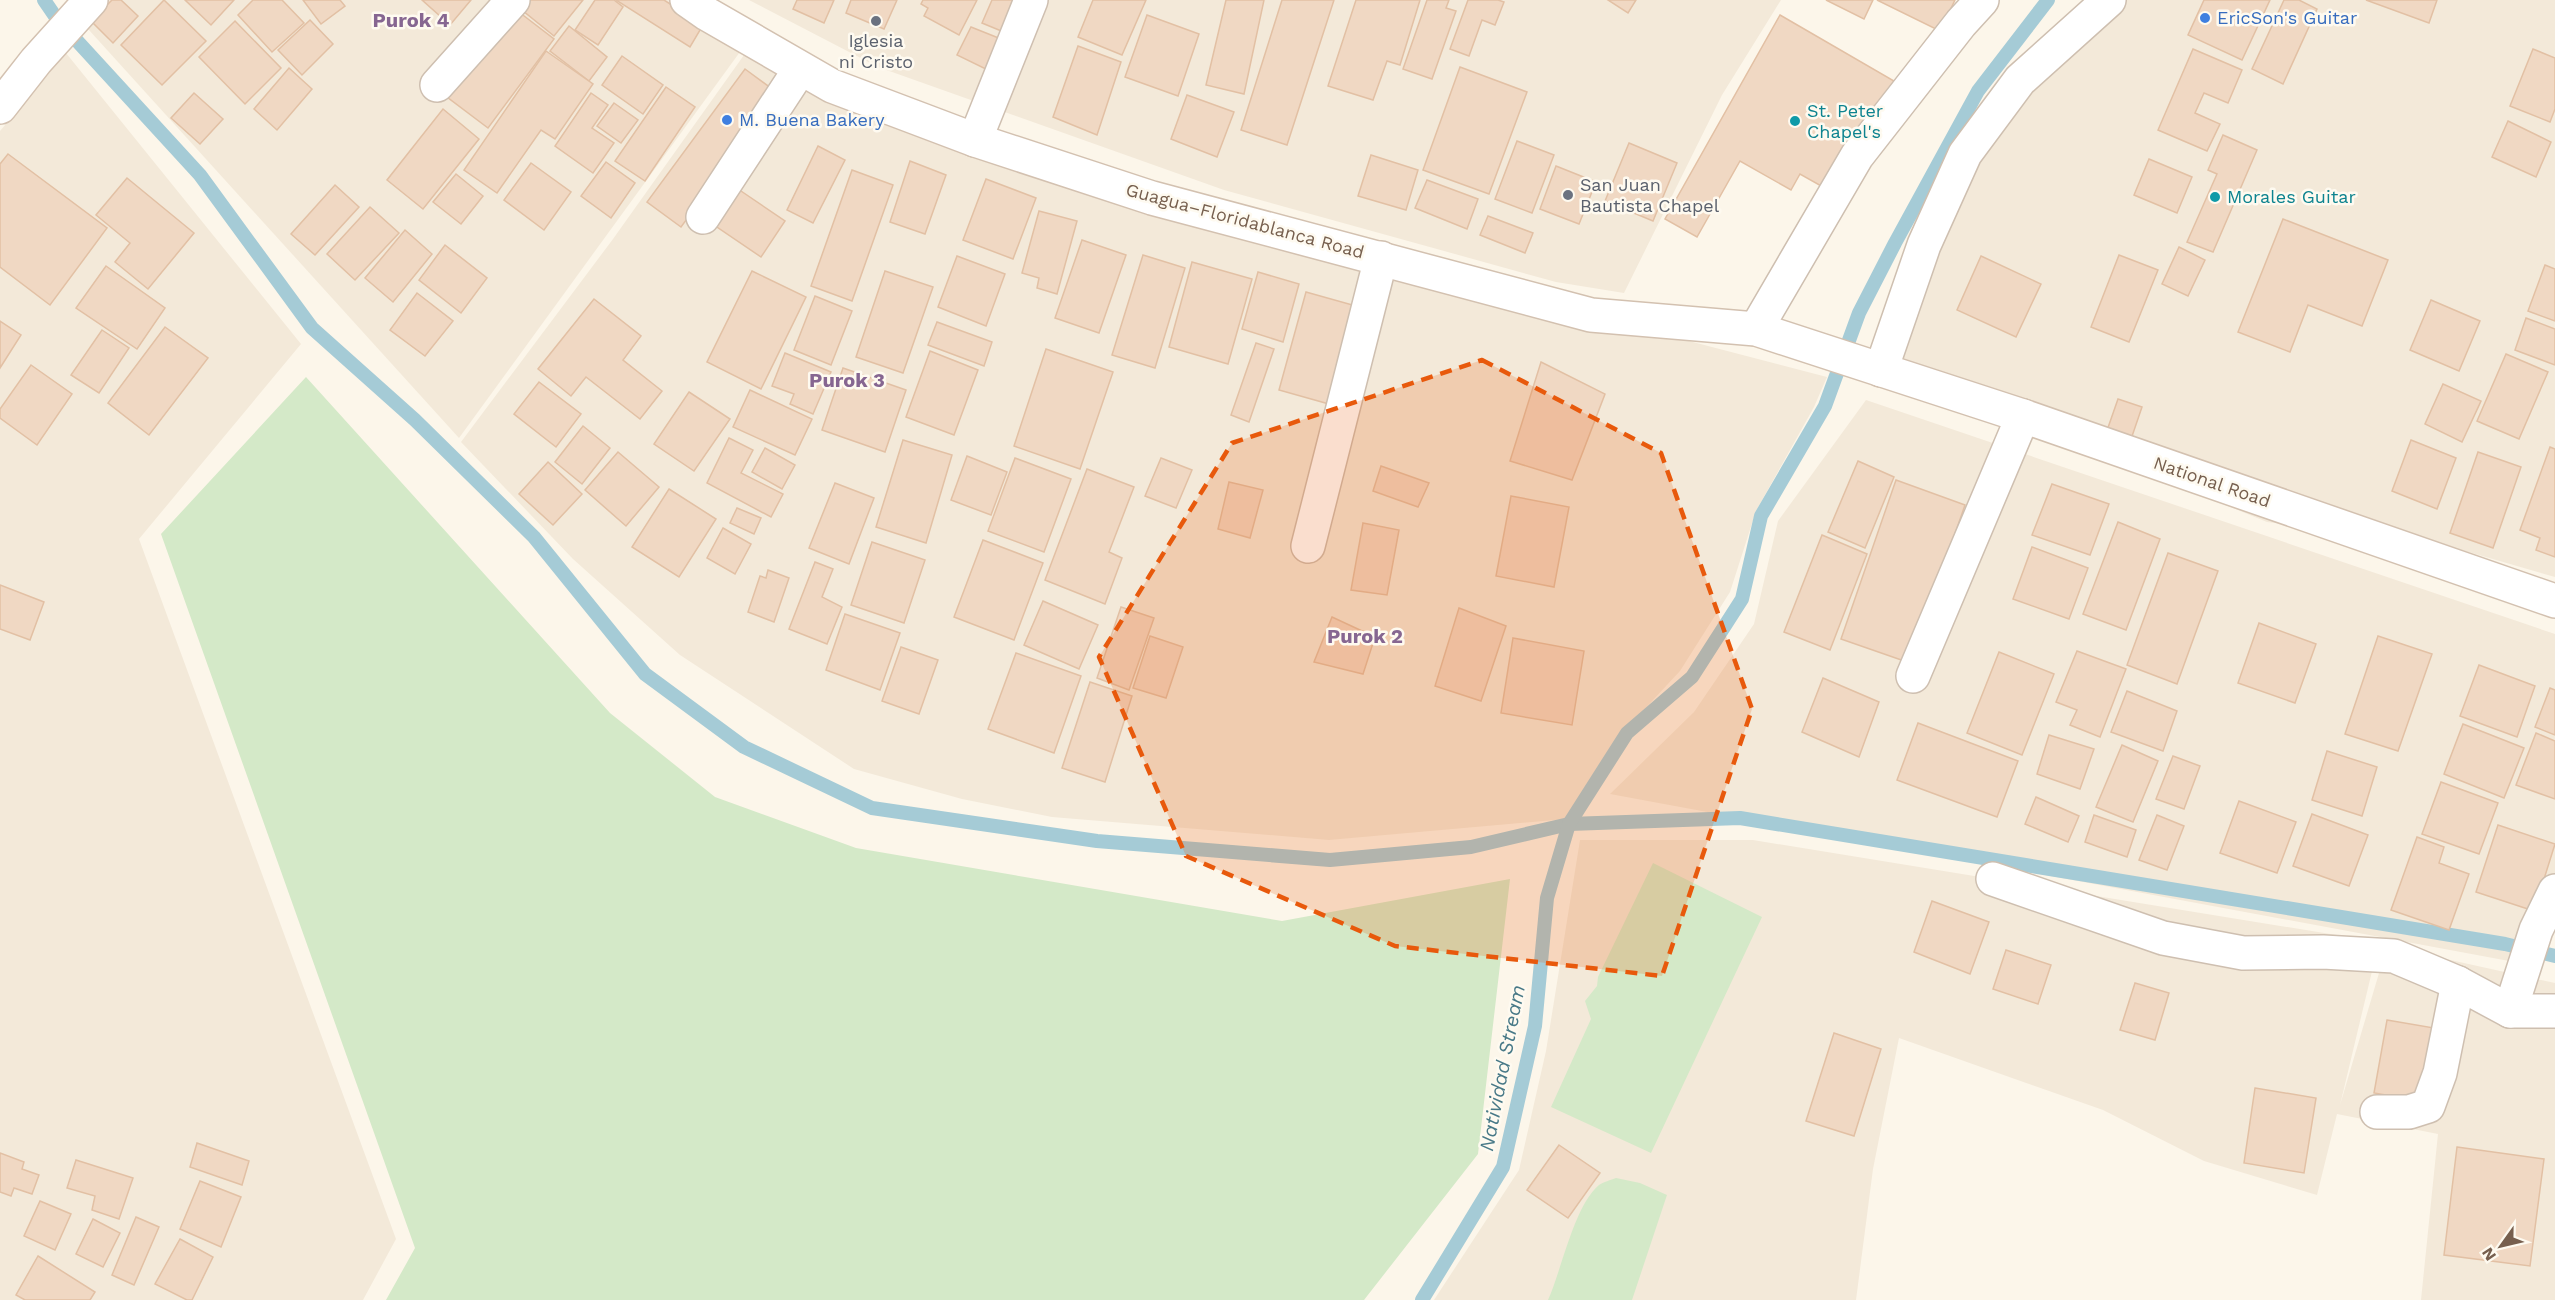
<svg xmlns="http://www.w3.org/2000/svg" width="2555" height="1300" viewBox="0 0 2555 1300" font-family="'Work Sans',sans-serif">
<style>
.residential{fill:#f3e9d9}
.green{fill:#d4e9c8}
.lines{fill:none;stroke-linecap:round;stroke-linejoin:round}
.stream{stroke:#a5cbd6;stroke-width:14}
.building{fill:#f0d8c3;stroke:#e2c0a4;stroke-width:1.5}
.street-casing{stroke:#cebfb0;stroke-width:36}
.secondary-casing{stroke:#d3c1b0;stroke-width:36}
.street{stroke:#fff;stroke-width:33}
.secondary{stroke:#fff;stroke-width:33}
.marked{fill:#e8590c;fill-opacity:0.2;stroke:#e8590c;stroke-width:4.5;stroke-dasharray:12 8;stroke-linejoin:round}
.shop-dot{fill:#3f7fe0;stroke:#fefaf0;stroke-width:2}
.worship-dot{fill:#6b7280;stroke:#fefaf0;stroke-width:2}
.culture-dot{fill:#0f9aa8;stroke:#fefaf0;stroke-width:2}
.labels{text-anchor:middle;stroke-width:5;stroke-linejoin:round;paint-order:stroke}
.shop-label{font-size:18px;fill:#366cbe;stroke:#fefaf0;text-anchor:start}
.worship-label{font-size:18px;fill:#5b616d;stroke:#fefaf0}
.culture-label{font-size:18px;fill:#0d838f;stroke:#fefaf0;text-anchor:start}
.street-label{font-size:18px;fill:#765f4e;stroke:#fefaf0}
.neighbourhood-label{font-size:20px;font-weight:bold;fill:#866691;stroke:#fefaf0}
.water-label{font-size:20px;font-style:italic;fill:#487987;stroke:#fefaf0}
</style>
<rect width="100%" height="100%" fill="#fcf6ea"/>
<!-- residential -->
<g class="residential">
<path d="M99,0H683L745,45L459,438L79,19Z"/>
<path d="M749,0H1781L1722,95L1624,293L1556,282L1224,190L878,67Z"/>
<path d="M2109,0H2555V577L2441,544L2267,522L2018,420L1866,364L1981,119Z"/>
<path d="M749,48L1190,211L1827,377L1814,407L1756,511L1730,592L1680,671L1627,728L1566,819L1329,840L1052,817L962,799L854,769L680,655L573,559L461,442L613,239Z"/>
<path d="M66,53L301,344L139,539L396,1239L363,1300H0V131Z"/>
<path d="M1866,400L2555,634V915L2536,966L1610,794L1694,712L1754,624L1778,521Z"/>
<path d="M1580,840H1753L2379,942L2340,1105L2387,946L2555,983V1300H2421L2438,1134L2337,1114L2317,1195L2204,1161L2103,1110L1899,1038L1873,1169L1856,1300H1434L1519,1170L1546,1051Z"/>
</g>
<!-- green -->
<g class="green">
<path d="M306,377L610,713L715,797L856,848L1282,921L1510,879L1478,1154L1364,1300H386L415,1248L161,534Z"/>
<path d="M1653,863L1762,917L1651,1153L1551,1107L1591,1019L1585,1001L1597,986L1598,977Z"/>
<path d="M1616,1178L1640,1183L1667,1195L1632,1300H1548C1562,1269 1574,1206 1599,1185C1603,1182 1611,1180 1616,1178Z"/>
</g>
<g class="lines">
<!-- stream -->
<g class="stream">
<path d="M44,0L57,19L200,175L312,328L415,420L534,537L645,674L744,747L872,808L1097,841L1330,860L1471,847L1569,824L1740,818L2505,944L2555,956"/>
<path d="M1422,1300L1503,1167L1535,1026L1547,898L1569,824L1627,733L1692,677L1742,599L1761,516L1825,406L1859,313L1895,243L1978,91L2048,0"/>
</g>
</g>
<!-- building -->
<g class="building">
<path d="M112,0H121L138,16L113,43L91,21Z"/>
<path d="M164,0L206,41L162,85L121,45Z"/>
<path d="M185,0H234L211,25Z"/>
<path d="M253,0H282L304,23L272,52L238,15Z"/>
<path d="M303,0H340L345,6L321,24Z"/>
<path d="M422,0H471L450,25Z"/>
<path d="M521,0H583L554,36L517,6Z"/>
<path d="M595,0H614L623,7L598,45L575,30Z"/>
<path d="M616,0H664L703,25L690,47Z"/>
<path d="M797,0H834L824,23L793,9Z"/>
<path d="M851,0H897L884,29L846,13Z"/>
<path d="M923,0H977L959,35L924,16L928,8L921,4Z"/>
<path d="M992,0H1025L1011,35L982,23Z"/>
<path d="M1093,0H1146L1122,55L1078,37Z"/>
<path d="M1226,0H1264L1244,94L1206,85Z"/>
<path d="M1282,0H1334L1287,145L1241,130Z"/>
<path d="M1356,0H1420L1400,65L1387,61L1373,100L1328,86Z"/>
<path d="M1427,0H1449L1446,8L1456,11L1432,79L1403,69Z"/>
<path d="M1468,0H1498L1504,2L1495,25L1482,20L1469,56L1450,49Z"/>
<path d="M1608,0H1636L1628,13Z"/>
<path d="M1826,0H1873L1864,19Z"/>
<path d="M1877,0H1955L1940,31Z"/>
<path d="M2204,0H2270L2242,60L2188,35Z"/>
<path d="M2284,0H2299L2317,9L2283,84L2252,69Z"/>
<path d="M2366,0H2437L2429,23Z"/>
<path d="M515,9L554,39L488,128L447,97Z"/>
<path d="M1147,15L1199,34L1178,96L1125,77Z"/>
<path d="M1780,15L1894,81L1830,191L1800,174L1791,190L1740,161L1697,237L1665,219Z"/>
<path d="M310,20L333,44L302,75L278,50Z"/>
<path d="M235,21L281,68L245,104L199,57Z"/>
<path d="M569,26L607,57L589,81L550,51Z"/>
<path d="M971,27L1011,43L996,74L957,55Z"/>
<path d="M1078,46L1121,62L1097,135L1053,117Z"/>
<path d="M2193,49L2242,70L2228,103L2204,93L2195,113L2220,124L2207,151L2158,130Z"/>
<path d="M2533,49L2555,58V109L2550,122L2510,106Z"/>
<path d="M546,51L593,84L555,139L541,130L497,193L464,170Z"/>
<path d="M622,56L663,85L643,114L602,85Z"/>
<path d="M1460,67L1527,92L1489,194L1423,170Z"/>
<path d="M289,68L312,89L277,130L254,109Z"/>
<path d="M745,69L779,94L681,227L647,202Z"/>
<path d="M666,87L695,107L645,181L615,161Z"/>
<path d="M194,93L223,119L200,144L171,118Z"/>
<path d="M591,93L608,105L592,128L614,143L593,173L555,146Z"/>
<path d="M1187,95L1234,112L1217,157L1171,139Z"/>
<path d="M614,103L638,120L621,143L597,126Z"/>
<path d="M443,109L479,139L423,209L387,180Z"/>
<path d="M2508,121L2551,142L2536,177L2492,157Z"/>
<path d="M2223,135L2257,150L2213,252L2187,242L2217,174L2208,170Z"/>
<path d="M1517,141L1554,155L1532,213L1495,199Z"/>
<path d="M1629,143L1677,163L1653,221L1605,201Z"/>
<path d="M818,146L845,160L813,223L787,210Z"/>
<path d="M8,154L107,228L50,305L0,267V164Z"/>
<path d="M1371,155L1418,170L1406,210L1358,196Z"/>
<path d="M2149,159L2192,177L2177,213L2134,195Z"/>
<path d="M910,161L946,175L925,234L890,222Z"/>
<path d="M606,162L635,183L611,218L581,196Z"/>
<path d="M531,163L571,192L544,230L504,200Z"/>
<path d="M1556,166L1596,182L1579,224L1540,209Z"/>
<path d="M852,170L893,185L852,301L811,286Z"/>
<path d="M456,174L483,196L461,224L433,202Z"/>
<path d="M127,178L194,233L148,289L115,262L130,243L96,215Z"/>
<path d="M986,179L1036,198L1013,259L963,240Z"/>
<path d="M1427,180L1478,199L1467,229L1415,208Z"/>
<path d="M335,185L359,207L315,255L291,234Z"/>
<path d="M738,189L785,221L761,257L714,225Z"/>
<path d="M370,207L399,233L355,280L327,254Z"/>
<path d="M1039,211L1077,221L1057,294L1037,288L1039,278L1022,273Z"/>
<path d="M1488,216L1533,233L1525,253L1480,235Z"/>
<path d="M2283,219L2388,260L2362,326L2308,305L2290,352L2238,332Z"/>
<path d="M405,230L432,254L393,302L365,278Z"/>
<path d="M1082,240L1126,255L1099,333L1055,318Z"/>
<path d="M445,245L487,278L461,313L419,280Z"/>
<path d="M2179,247L2205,260L2188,296L2162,284Z"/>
<path d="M1143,255L1185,268L1155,368L1112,355Z"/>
<path d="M2119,255L2158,270L2129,342L2091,327Z"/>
<path d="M957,256L1005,274L986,326L938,307Z"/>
<path d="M1981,256L2041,284L2016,337L1957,310Z"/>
<path d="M1192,262L1252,279L1228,364L1169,347Z"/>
<path d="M2545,265L2555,269V321L2528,311Z"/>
<path d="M106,266L165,308L137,349L76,308Z"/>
<path d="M752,271L806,297L761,389L707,362Z"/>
<path d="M885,271L933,287L903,373L856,357Z"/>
<path d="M1258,272L1299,284L1283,342L1242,329Z"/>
<path d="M1306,292L1356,306L1329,404L1279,390Z"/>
<path d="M417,293L453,321L425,356L390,330Z"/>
<path d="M815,296L852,311L831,365L794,350Z"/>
<path d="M594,299L641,336L623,360L662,391L640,419L586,377L571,396L538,369Z"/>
<path d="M2431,300L2480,321L2459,371L2410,350Z"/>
<path d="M2526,318L2555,329V365L2515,350Z"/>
<path d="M0,321L21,335L0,368Z"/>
<path d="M937,322L992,342L984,366L928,345Z"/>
<path d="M165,327L208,358L149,435L108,403Z"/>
<path d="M102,330L129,348L99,393L71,375Z"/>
<path d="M1256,343L1274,349L1249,422L1231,415Z"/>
<path d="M1046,349L1113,372L1080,469L1014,446Z"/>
<path d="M930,351L978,370L954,435L906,417Z"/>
<path d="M785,353L831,372L813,414L790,404L794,394L772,386Z"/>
<path d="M2506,354L2548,372L2519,439L2477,421Z"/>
<path d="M1541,362L1605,394L1572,480L1510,461Z"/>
<path d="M31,365L72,394L37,445L0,418V409Z"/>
<path d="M843,368L906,390L885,452L822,430Z"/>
<path d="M539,382L581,414L556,447L514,414Z"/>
<path d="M2443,384L2481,401L2462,442L2425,424Z"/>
<path d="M750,390L812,419L795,455L733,427Z"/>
<path d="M689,392L730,419L694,471L654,444Z"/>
<path d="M2118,399L2142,407L2128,448L2104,439Z"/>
<path d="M583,426L610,448L582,484L555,462Z"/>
<path d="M729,438L753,450L741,473L783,494L771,517L707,483Z"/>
<path d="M903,440L952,455L926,543L876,527Z"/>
<path d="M2411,440L2456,458L2437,509L2392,491Z"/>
<path d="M2550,447L2555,449V557L2536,550L2540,538L2520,530Z"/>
<path d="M765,448L795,465L782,489L752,472Z"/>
<path d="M618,452L659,487L626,526L585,490Z"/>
<path d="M2478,452L2521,467L2493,548L2450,533Z"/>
<path d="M967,456L1007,472L991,515L951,500Z"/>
<path d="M1015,458L1071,479L1044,552L988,531Z"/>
<path d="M1161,458L1192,470L1176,508L1145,496Z"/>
<path d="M1858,461L1894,477L1865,548L1828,532Z"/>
<path d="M548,462L582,494L553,525L519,494Z"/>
<path d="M1381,466L1429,483L1418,507L1373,491Z"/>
<path d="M1087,469L1134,487L1109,552L1122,558L1105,604L1045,580Z"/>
<path d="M1896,480L1965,505L1910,663L1841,639Z"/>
<path d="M1229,482L1263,490L1250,538L1218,529Z"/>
<path d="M835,483L874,498L849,564L809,548Z"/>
<path d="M2052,484L2109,504L2090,555L2032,535Z"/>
<path d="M669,489L716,519L679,577L632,547Z"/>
<path d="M1511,496L1569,507L1554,587L1496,576Z"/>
<path d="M737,508L761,518L754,534L730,523Z"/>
<path d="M2118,522L2160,539L2126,630L2083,614Z"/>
<path d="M1363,523L1399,530L1387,595L1351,590Z"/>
<path d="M723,528L751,544L735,574L707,558Z"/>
<path d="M1822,535L1867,554L1830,650L1784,632Z"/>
<path d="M983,540L1043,563L1014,640L954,617Z"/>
<path d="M872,542L925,560L904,623L851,605Z"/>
<path d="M2032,547L2088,568L2069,619L2013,599Z"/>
<path d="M2168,553L2218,571L2177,684L2127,665Z"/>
<path d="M815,562L833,569L822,597L842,607L827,644L789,629Z"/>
<path d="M768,570L789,578L774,622L748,612L760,576L766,578Z"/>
<path d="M0,585L44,602L30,640L0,629Z"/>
<path d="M1043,601L1098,625L1079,669L1024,645Z"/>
<path d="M1121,607L1154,618L1129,690L1097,678Z"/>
<path d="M1459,608L1506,626L1481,701L1435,686Z"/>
<path d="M845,614L900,633L880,690L826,670Z"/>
<path d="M1332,617L1375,637L1363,674L1314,662Z"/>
<path d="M2259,623L2316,644L2295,703L2238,683Z"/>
<path d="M1150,636L1183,647L1166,698L1133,688Z"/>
<path d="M2378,636L2432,654L2398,751L2345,734Z"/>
<path d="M1513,638L1584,651L1572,725L1501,713Z"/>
<path d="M901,647L938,660L919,714L882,701Z"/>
<path d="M2077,651L2126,669L2100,737L2070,725L2077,710L2056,702Z"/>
<path d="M1999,652L2054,674L2022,755L1967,733Z"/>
<path d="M1016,653L1081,676L1054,753L988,729Z"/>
<path d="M2479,665L2535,686L2517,737L2460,716Z"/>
<path d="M1823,678L1879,702L1859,757L1802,732Z"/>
<path d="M1090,682L1132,696L1105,782L1062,768Z"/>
<path d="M2550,688L2555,690V735L2535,727Z"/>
<path d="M2127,691L2177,711L2163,751L2111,732Z"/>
<path d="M1918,723L2018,761L1997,817L1897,780Z"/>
<path d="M2463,724L2524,748L2504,798L2444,774Z"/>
<path d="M2536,733L2555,741V799L2516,785Z"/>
<path d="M2049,735L2094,749L2080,789L2037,774Z"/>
<path d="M2122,745L2158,761L2133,822L2096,807Z"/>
<path d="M2327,751L2377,767L2362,816L2312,800Z"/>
<path d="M2173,756L2200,766L2184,809L2156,799Z"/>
<path d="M2441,782L2498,803L2479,854L2422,834Z"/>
<path d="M2036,797L2079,816L2068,842L2025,824Z"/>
<path d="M2239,801L2296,822L2277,873L2220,853Z"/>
<path d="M2312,814L2368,835L2349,886L2293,866Z"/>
<path d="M2094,815L2136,830L2127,857L2085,842Z"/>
<path d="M2157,815L2184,826L2167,870L2139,860Z"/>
<path d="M2498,825L2555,844L2534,911L2476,892Z"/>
<path d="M2417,837L2444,847L2439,863L2469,874L2449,930L2391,910Z"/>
<path d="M1932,901L1989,922L1970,974L1914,952Z"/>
<path d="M2006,950L2051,965L2038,1004L1993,989Z"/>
<path d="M2135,983L2169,993L2155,1040L2120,1030Z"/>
<path d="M2387,1020L2440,1029L2427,1102L2374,1093Z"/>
<path d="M1834,1033L1881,1049L1854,1136L1806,1121Z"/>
<path d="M2255,1088L2316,1098L2304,1173L2244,1163Z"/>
<path d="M197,1143L249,1161L242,1185L190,1167Z"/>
<path d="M1559,1145L1600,1173L1568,1218L1527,1190Z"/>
<path d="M2457,1147L2544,1159L2530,1266L2444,1255Z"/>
<path d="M0,1153L24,1162L22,1169L39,1175L32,1194L14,1188L11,1196L0,1192Z"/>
<path d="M76,1160L133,1178L119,1219L92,1210L95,1196L67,1188Z"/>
<path d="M200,1181L241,1197L221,1247L180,1229Z"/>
<path d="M40,1201L71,1214L55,1250L24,1236Z"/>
<path d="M136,1217L159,1227L134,1285L112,1275Z"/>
<path d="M93,1219L120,1233L103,1267L76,1254Z"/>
<path d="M180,1239L213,1257L192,1300H187L155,1284Z"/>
<path d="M38,1256L95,1292L90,1300H25L16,1295Z"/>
</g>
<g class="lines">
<!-- street casing -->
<g class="street-casing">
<g id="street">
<path d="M437,85L513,0"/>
<path d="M975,140L1031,0"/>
<path d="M703,217L800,69"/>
<path d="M1756,329L1857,156L1961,23L1982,0"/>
<path d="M1881,370L1924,245L1965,154L2020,80L2109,0"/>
<path d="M1308,546L1381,258"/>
<path d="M1913,676L2023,416"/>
<path d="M1993,879L2163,938L2243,953L2323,952L2394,956L2458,983L2510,1011H2555"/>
<path d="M2510,1011L2536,930L2555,891"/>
<path d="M2377,1112H2409L2428,1106L2440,1073L2458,983"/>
</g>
</g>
<!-- secondary casing -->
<g class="secondary-casing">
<g id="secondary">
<path d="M687,0L707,14L832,86L975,140L1152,198L1591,315L1756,329L2023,416L2555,601"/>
<path d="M0,107L36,61L91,0"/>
</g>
</g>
<!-- street -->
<use href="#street" class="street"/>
<!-- secondary -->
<use href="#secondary" class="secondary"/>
</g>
<!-- marked area -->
<path class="marked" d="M1482,360L1661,453L1752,709L1662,976L1395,946L1186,856L1099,657L1232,443Z"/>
<!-- markers -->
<g class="shop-dot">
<circle cx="2205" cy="18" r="6"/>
<circle cx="727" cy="120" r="6"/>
</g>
<g class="worship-dot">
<circle cx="876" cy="21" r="6"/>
<circle cx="1568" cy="195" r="6"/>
</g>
<g class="culture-dot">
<circle cx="1795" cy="121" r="6"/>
<circle cx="2215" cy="197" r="6"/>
</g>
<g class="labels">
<!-- shop labels -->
<g class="shop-label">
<text x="2217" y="24">EricSon's Guitar</text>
<text x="739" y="126">M. Buena Bakery</text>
</g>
<!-- worship labels -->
<g class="worship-label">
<text x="876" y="47">Iglesia<tspan x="876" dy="21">ni Cristo</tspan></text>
<text x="1580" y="191" text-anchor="start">San Juan<tspan x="1580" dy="21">Bautista Chapel</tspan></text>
</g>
<!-- culture labels -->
<g class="culture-label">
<text x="1807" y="117">St. Peter<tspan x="1807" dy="21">Chapel's</tspan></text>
<text x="2227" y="203">Morales Guitar</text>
</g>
<!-- street labels -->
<g class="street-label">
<text transform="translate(1245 221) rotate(15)" y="6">Guagua–Floridablanca Road</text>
<text transform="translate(2212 482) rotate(19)" y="6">National Road</text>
</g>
<!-- neighbourhood labels -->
<g class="neighbourhood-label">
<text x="411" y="27">Purok 4</text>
<text x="847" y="387">Purok 3</text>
<text x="1365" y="643">Purok 2</text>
</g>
<!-- water labels -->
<g class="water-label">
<text transform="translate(1502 1068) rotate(-79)" y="7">Natividad Stream</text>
</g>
</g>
<!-- north arrow -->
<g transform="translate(2501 1246) rotate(236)" stroke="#fefaf0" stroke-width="4.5" paint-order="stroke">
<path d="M0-4.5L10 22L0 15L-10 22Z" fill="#765f4e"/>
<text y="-9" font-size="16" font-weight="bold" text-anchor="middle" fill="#765f4e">N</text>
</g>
</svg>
